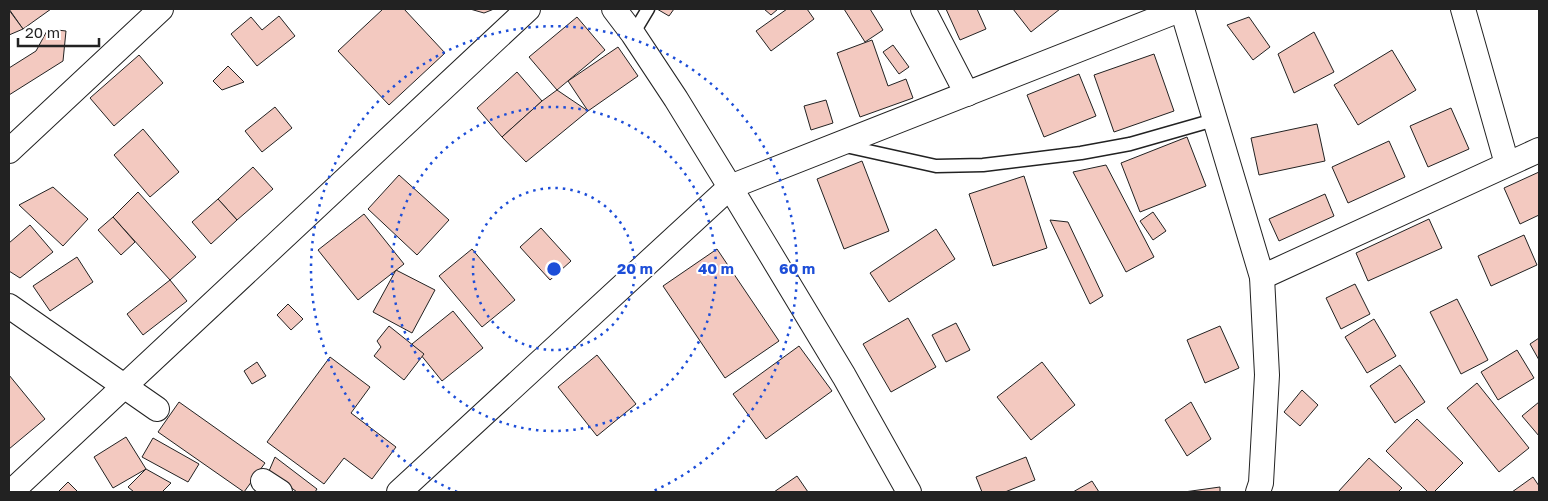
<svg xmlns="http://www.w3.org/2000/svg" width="1548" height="501" viewBox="0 0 1548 501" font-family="'Golos Text',sans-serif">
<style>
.building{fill:#f3c9c0;stroke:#222}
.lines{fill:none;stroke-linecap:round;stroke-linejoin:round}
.lane-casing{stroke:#222;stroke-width:15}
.street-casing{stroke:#222;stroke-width:26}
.lane{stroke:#fff;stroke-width:12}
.street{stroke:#fff;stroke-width:24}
.ring{fill:none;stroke:#1d4ed8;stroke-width:2.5;stroke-dasharray:2.5 5}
.centre{fill:#1d4ed8;stroke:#fff;stroke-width:2.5}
.ring-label{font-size:15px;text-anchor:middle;font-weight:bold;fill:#1d4ed8;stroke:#fff;stroke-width:4;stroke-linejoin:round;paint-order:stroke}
</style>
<rect width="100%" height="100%" fill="#fff"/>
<!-- building -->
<g class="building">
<path d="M9,9H51L23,29Z"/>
<path d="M383,9H404L445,53L389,105L338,51Z"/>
<path d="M470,9H494L484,13Z"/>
<path d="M657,9H674L669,16Z"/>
<path d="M764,9H778L771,15Z"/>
<path d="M787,9H807L814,19L771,51L756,31Z"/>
<path d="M844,9H870L883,30L865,42Z"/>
<path d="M946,9H977L986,29L960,40Z"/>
<path d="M1013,9H1060L1031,32Z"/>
<path d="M9,10L23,29L9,35Z"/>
<path d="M279,16L295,36L257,66L231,34L251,17L262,30Z"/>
<path d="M577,17L605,50L557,90L529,57Z"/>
<path d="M1249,17L1270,47L1253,60L1227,25Z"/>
<path d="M48,29L66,31L63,61L9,95V68L36,51Z"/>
<path d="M1314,32L1334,72L1294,93L1278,54Z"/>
<path d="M872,40L888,86L906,79L913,98L860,117L837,53Z"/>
<path d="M893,45L909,67L899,74L883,52Z"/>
<path d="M618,47L638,76L588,111L568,81Z"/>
<path d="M1392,50L1416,90L1358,125L1334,85Z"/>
<path d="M1154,54L1174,111L1114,132L1094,75Z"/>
<path d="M139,55L163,83L114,126L90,98Z"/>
<path d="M228,66L244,82L222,90L213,81Z"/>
<path d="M517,72L542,101L502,137L477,108Z"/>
<path d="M1079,74L1096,116L1044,137L1027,95Z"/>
<path d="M557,90L588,111L526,162L502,137L542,101Z"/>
<path d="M826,100L833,123L811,130L804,106Z"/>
<path d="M275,107L292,128L262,152L245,131Z"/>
<path d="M1451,108L1469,149L1428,167L1410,126Z"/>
<path d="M1317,124L1325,161L1259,175L1251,138Z"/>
<path d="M143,129L179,172L150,197L114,155Z"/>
<path d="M1187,137L1206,186L1140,212L1121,163Z"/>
<path d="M1389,141L1405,177L1348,203L1332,167Z"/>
<path d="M862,161L889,231L844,249L817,179Z"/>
<path d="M1106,165L1154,257L1126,272L1073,172Z"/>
<path d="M253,167L273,189L237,220L218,199Z"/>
<path d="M1539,172V215L1520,224L1504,188Z"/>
<path d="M399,175L449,220L417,255L368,209Z"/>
<path d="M1024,176L1047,248L993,266L969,194Z"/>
<path d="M53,187L88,219L63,246L19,205Z"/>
<path d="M138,192L196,257L170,280L113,217Z"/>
<path d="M1325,194L1334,216L1279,241L1269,219Z"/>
<path d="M218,199L237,220L211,244L192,222Z"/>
<path d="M1153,212L1166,231L1153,240L1140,221Z"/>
<path d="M364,214L404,264L358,300L318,250Z"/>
<path d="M113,217L135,242L121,255L98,230Z"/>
<path d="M1429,219L1442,248L1368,281L1356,253Z"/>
<path d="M1050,220L1068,222L1103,296L1090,304Z"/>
<path d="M30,225L53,252L20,278L9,271V243Z"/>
<path d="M541,228L571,261L550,280L520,247Z"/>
<path d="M936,229L955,259L889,302L870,273Z"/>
<path d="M1524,235L1537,265L1491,286L1478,256Z"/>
<path d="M472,249L515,300L482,327L439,276Z"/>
<path d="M717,249L779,341L725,378L663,286Z"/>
<path d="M77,257L93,282L50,311L33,286Z"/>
<path d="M396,270L435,290L412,333L373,312Z"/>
<path d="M170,280L187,301L143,335L127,314Z"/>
<path d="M1355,284L1370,314L1341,329L1326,298Z"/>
<path d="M1457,299L1488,360L1461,374L1430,312Z"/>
<path d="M288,304L303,319L291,330L277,315Z"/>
<path d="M453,311L483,348L442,381L412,344Z"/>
<path d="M908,318L936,367L891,392L863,344Z"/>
<path d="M1374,319L1396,356L1367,373L1345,337Z"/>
<path d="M956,323L970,350L946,362L932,335Z"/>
<path d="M389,326L424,354L404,380L374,356L381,347L377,341Z"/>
<path d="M1220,326L1239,368L1205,383L1187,340Z"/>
<path d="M1539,338V360L1530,344Z"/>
<path d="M799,346L832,391L766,439L733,394Z"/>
<path d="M1517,350L1534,378L1498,400L1481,372Z"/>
<path d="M597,355L636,404L597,436L558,387Z"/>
<path d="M330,357L370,387L351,413L396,447L372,479L344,458L324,484L267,442Z"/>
<path d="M257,362L266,376L252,384L244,371Z"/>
<path d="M1042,362L1075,405L1031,440L997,397Z"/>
<path d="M1400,365L1425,402L1395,423L1370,386Z"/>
<path d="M9,375L45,419L9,449Z"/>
<path d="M1477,383L1529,448L1499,472L1447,408Z"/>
<path d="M1302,390L1318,405L1300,426L1284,412Z"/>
<path d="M179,402L265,463L244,492L158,432Z"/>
<path d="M1191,402L1211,439L1187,456L1165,420Z"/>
<path d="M1539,402V436L1522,416Z"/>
<path d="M1417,419L1463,463L1434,492H1428L1386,451Z"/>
<path d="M126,437L146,469L113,488L94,457Z"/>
<path d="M153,438L199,464L188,482L142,457Z"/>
<path d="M275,457L317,489L315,492H297L269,471Z"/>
<path d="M1026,457L1035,480L1005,492H982L976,477Z"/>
<path d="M1369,458L1402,488L1398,492H1338Z"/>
<path d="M146,469L171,483L162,492H134L128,487Z"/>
<path d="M797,476L808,492H774Z"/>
<path d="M1533,477L1539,486V492H1512Z"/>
<path d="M1092,481L1099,492H1073Z"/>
<path d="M68,482L78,492H58Z"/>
<path d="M1220,487V492H1184Z"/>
</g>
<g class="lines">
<!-- lane casing -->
<g class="lane-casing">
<g id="lane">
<path d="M633,34L648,9"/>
<path d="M841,145L936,166L983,165L1081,153L1130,144L1214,120"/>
</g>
</g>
<!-- street casing -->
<g class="street-casing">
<g id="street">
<path d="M614,9L633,34L676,99L730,187L844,376L909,492"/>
<path d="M923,9L967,94"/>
<path d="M1182,9L1262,277L1267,375L1261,483L1258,492"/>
<path d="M1463,9L1507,164"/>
<path d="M9,151L161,9"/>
<path d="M1262,277L1539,150"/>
<path d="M9,306L157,409"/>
<path d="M263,481L280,492"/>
<path d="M11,492L528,9"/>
<path d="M399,492L730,187L1182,9"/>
</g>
</g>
<!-- lane -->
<use href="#lane" class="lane"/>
<!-- street -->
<use href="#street" class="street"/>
</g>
<!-- distance rings -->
<g class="ring">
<circle cx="554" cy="269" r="81"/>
<circle cx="554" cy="269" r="162"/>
<path d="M457 492A243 243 0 1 1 651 492"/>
</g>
<circle cx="554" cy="269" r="8" class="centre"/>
<g class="ring-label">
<text x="635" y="274">20 m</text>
<text x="716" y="274">40 m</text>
<text x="797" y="274">60 m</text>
</g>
<!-- border -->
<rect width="1548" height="501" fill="none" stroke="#222222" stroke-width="20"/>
<!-- scale -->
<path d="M18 38v8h81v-8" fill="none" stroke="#222222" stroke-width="2.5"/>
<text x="25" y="38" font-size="15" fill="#222222" stroke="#ffffff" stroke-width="4" paint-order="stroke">20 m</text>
</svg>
